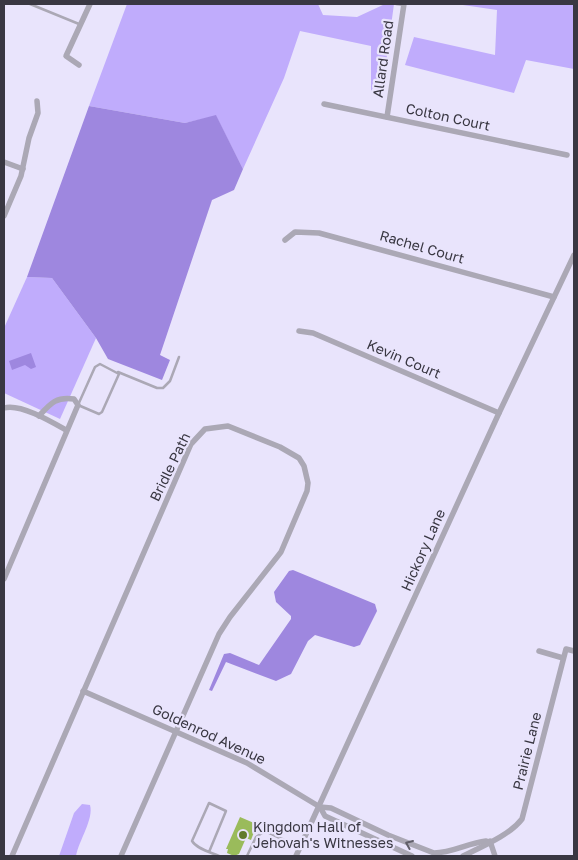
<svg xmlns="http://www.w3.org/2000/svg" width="578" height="860" viewBox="0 0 578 860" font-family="'Golos Text',sans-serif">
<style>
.green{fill:#c0acfc}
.water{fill:#9e87df}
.building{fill:#9abb5b}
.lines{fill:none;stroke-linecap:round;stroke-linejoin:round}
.lane{stroke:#aba8b5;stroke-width:2.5}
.street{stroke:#aba8b5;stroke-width:5.5}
.oneway{stroke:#615f6a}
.poi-dot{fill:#617a2c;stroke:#e9e4fc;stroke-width:2}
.labels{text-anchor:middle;stroke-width:4.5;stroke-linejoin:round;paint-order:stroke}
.street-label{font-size:14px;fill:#393742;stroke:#e9e4fc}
.poi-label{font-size:14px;fill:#393742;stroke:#e9e4fc;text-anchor:start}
</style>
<rect width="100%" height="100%" fill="#e9e4fc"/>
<!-- green -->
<g class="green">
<path d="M127,4H318L323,15L357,17L385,4H394L385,70L371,91V46L300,31L284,78L243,169L216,116L185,123L89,106Z"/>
<path d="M456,4H574V69L526,60L514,93L405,65L414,37L495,55L497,10Z"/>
<path d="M27,277L52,278L96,338L60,419L4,393V328Z"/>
<path d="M82,804L90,805C94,819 79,840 76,856H59L74,813Z"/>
</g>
<!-- water -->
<g class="water">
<path d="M89,106L185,123L216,115L243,169L234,190L212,200L160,355L170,360L162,380L108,359L96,338L52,278L27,277Z"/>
<path d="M31,353L36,367L31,369L25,365L12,370L9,361Z"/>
<path d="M293,570L375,604L377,611L360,645L354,647L315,635L308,641L291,674L276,681L226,662L212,691L209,690L224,654L230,653L259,665L291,619V616L276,602L274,592L289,571Z"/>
</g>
<!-- building -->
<path class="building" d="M240,817L254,823L252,831L254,832L251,840L246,838L239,854L234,856L227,853L228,849H226Z"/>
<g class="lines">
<!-- lane -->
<g class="lane">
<path d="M30,4L79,24"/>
<path d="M396,4L404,5"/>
<path d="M100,364L119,374L102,412L99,414L78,405L95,367Z"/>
<path d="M118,372L157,388H163L170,381L179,357"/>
<path d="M209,852L226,811L209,803L192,841C197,849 210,852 219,856"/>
<path d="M247,856L256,837L265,831L299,847"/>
</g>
<!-- street -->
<g class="street">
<path d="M79,65L66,56L90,4"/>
<path d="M324,104L567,155"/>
<path d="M387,117L404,4"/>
<path d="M4,162L23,169"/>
<path d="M4,216L21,176L29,138L38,113L37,101"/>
<path d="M285,240L295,232L319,233L554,297"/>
<path d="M299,331L313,333L499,413"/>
<path d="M4,408C20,403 52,422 66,430"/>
<path d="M4,579L78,405L74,399C56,396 50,404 39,416"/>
<path d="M539,651L563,658"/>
<path d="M83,691L247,763L320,807L325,816L412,856"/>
<path d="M320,807L331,808L388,835L434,853C452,853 468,843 486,841"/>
<path d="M490,841L495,856"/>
<path d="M12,856L191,444L205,429L228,426L280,447L299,458L304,466L308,483L307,491L281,552L230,617L219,634L121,856"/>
<path d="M296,856L499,413L574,255"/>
<path d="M463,856C481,847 510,835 522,819L566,649L574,651"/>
</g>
</g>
<!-- one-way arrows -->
<defs><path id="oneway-chevron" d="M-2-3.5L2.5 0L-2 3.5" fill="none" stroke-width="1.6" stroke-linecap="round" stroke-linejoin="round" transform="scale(1.25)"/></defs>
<use class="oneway" href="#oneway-chevron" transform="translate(409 844) rotate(-157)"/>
<!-- markers -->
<circle class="poi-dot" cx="243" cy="835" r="5"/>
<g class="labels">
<!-- street labels -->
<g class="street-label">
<text transform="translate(383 59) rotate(-82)" y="5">Allard Road</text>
<text transform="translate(448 117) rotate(12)" y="5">Colton Court</text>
<text transform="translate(422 247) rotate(16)" y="5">Rachel Court</text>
<text transform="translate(404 359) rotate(23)" y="5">Kevin Court</text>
<text transform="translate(170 467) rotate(-64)" y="5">Bridle Path</text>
<text transform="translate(423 550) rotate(-66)" y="5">Hickory Lane</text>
<text transform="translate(209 734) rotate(25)" y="5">Goldenrod Avenue</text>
<text transform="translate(527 751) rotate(-76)" y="5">Prairie Lane</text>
</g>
<!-- poi labels -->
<g class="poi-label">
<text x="253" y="832">Kingdom Hall of<tspan x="253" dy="16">Jehovah's Witnesses</tspan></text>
</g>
</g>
<!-- border -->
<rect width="578" height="860" fill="none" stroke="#393742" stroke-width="10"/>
</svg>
